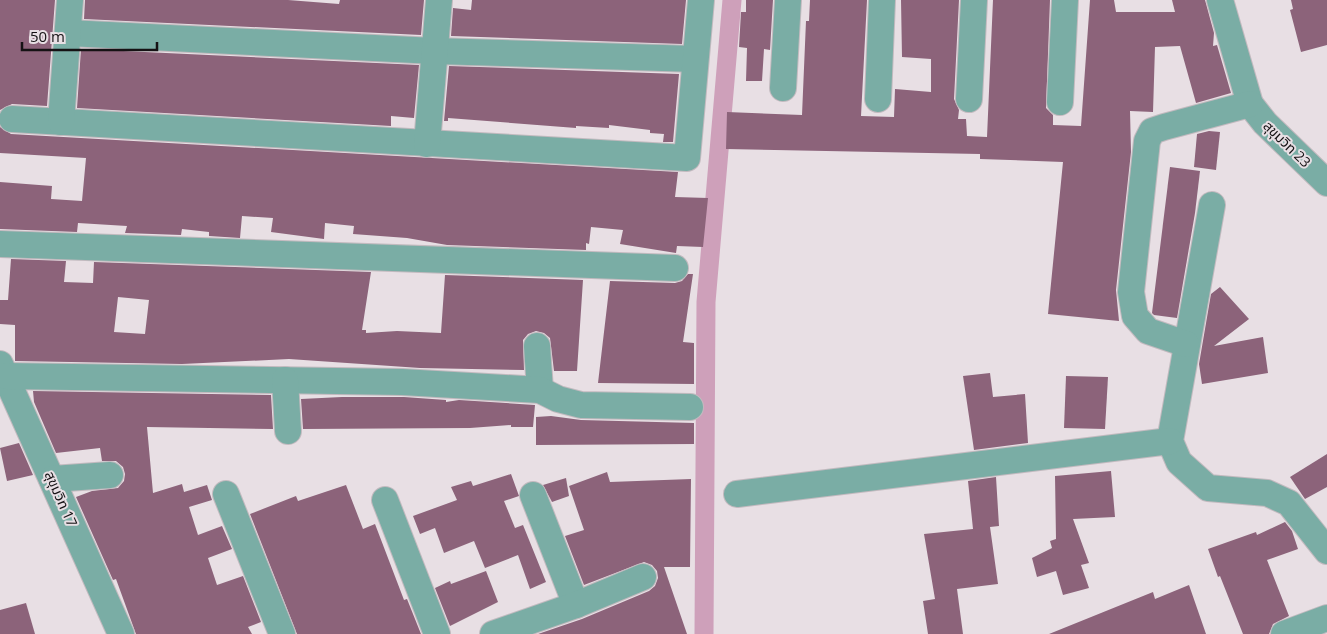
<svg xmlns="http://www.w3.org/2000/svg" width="1327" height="634" viewBox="0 0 1327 634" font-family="'Open Sans','Noto Sans Thai',sans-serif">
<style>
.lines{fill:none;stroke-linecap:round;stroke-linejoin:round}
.canal{stroke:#cea0ba;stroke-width:19}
.building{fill:#8c637a;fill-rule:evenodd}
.minor-casing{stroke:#c2babf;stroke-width:28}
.minor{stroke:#7aada5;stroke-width:26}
.labels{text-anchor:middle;stroke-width:4;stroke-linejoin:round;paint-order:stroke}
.street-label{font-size:14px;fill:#151214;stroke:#e8dfe4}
</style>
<rect width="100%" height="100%" fill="#e8dfe4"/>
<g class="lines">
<!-- canal -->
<path class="canal" d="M704,634L706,302L732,0"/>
</g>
<!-- building -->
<g class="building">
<path d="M0,0H55L47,106L12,104L0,110Z"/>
<path d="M85,0H288L339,4L340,0H424L421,35L84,19Z"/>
<path d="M472,0H686L682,44L451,36L453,8L471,10Z"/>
<path d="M746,0H773L770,50L764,49L762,81H746L747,48L739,47L741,12H746Z"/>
<path d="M810,0H867L861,116L894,117L895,89L931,92V59L902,57L901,0H959L954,99L959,110L958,119H966L967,136L987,137L993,0H1050L1046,108L1053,115V125L1081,126L1090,0H1114L1116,12H1175L1172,0H1205L1214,33L1213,46L1217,45L1231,93L1196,103L1180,46L1155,47L1153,112L1130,111L1131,152L1116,290L1119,321L1048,314L1063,162L980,159V154L726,149L727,112L802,115L806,21H809Z"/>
<path d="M1291,0H1327V45L1301,52L1290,10L1293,9Z"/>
<path d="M81,49L419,65L414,118L391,116V126L77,108Z"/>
<path d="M449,66L679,74L673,142H663L664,134L650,133V130L609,125V128L576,126V128L448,118V121H444Z"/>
<path d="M0,127L11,134L678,172L675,197L708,198L703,247L677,246L676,253L620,244L623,230L591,227L589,244L586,243V250L447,245L407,238L353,234L354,226L325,223L324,239L271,232L273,218L242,216L240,238L209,236V232L182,229L181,235L125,233L127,226L78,223L77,232L0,229V182L52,186L51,199L82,201L86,158L0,153Z"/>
<path d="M1209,131L1220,132L1216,170L1194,167L1197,134Z"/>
<path d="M1170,167L1200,171L1195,213L1177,318L1154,315L1152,313Z"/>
<path d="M11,259L66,261L64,282L93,283L94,262L371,272L362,330H366V333L397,331L441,333L445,275L583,280L577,371H554L550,338L544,333L536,331L528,334L523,340L524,370L420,368L289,359L182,364L15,361V325L0,324V300H8ZM118,297L149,300L145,334L114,332Z"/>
<path d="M688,274H693L683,342L694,343V384L598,383L610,281L675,283L682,281Z"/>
<path d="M1220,287L1249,319L1214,346L1263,337L1268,373L1202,384L1199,364L1211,294Z"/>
<path d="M990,373L993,397L1025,394L1028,443L974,450L963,376Z"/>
<path d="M1066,376L1108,377L1105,429L1064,428Z"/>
<path d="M33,391L271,395L273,429L147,427L153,493L182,484L184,492L207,485L212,500L189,507L198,535L222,526L232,549L208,558L217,585L243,576L261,622L248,627L252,634H136L116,579L113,580L76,497L92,491L118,488L124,481L125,474L123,467L116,461H102L100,448L56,453L34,402Z"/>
<path d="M342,397H404L446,400V402L459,400L535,405L533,427H511V425L470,428L303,429L301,399Z"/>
<path d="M551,416L581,420L694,423V444L536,445V417Z"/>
<path d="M19,443L33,475L7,481L0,448Z"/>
<path d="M1327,454V487L1305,499L1290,477Z"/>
<path d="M1111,471L1115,517L1073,519L1089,563L1081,565L1089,588L1063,595L1056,571L1037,577L1032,558L1052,548L1050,541L1056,539L1055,476Z"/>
<path d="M607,472L610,482L691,479L690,567H664L687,634H538L582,619L649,591L655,586L658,578L657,571L652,565L644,562L584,585L565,536L584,530L569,486Z"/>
<path d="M511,474L519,496L504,501L515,528L523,525L546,582L530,589L518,555L485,568L474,541L444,553L435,528L420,534L413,516L457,500L451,487L471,481L473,486Z"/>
<path d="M996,477L999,526L990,527L998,584L957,589L963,634H928L923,601L935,599L924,534L973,529L968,481Z"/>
<path d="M566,478L569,496L552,502L543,485Z"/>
<path d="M346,485L363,529L375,524L404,600L407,599L421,634H297L250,514L296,496L298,501Z"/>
<path d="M1285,522L1292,531L1298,549L1267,560L1289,616L1273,624L1269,634H1243L1220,576L1218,577L1208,549L1256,532L1257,535Z"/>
<path d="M486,571L498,602L450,626L435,588L450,581L451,584Z"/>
<path d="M1189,585L1206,634H1049L1153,592L1155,599Z"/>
<path d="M26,603L35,634H0V610Z"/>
</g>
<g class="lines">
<!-- minor casing -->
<g class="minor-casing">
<g id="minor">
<path d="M1220,0L1250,104L1265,123L1327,183"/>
<path d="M68,33L435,51L695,59"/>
<path d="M783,88L788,0"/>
<path d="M878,99L882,0"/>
<path d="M969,99L974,0"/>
<path d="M1060,102L1065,0"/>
<path d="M12,119L687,158L701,0"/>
<path d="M61,122L70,0"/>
<path d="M427,144L439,0"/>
<path d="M1212,205L1170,441L1179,462L1208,488L1267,493L1289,503L1327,551"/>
<path d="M0,244L675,268"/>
<path d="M1186,344L1148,331L1135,316L1131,292L1147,141L1152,131L1164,127L1250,104"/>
<path d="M537,346L540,390"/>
<path d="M0,364L121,634"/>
<path d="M6,376L402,382L540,390L558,399L581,405L690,407"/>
<path d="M285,380L288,431"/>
<path d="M52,479L110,475"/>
<path d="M226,494L282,634"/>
<path d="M737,494L1170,441"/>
<path d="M533,495L576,605"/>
<path d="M385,500L437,634"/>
<path d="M493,634L576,605L643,577"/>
<path d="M1284,634L1327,618"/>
</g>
</g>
<!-- minor -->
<use href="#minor" class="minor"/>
</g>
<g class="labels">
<!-- street labels -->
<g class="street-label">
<text transform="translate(1287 144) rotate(44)" y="5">สุขุมวิท 23</text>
<text transform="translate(61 499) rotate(66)" y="5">สุขุมวิท 17</text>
</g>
</g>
<!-- scale -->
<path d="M22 42v8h135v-8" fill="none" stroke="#151214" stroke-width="2.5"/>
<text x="30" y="42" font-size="15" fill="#151214" stroke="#e8dfe4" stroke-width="4" paint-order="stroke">50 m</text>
</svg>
